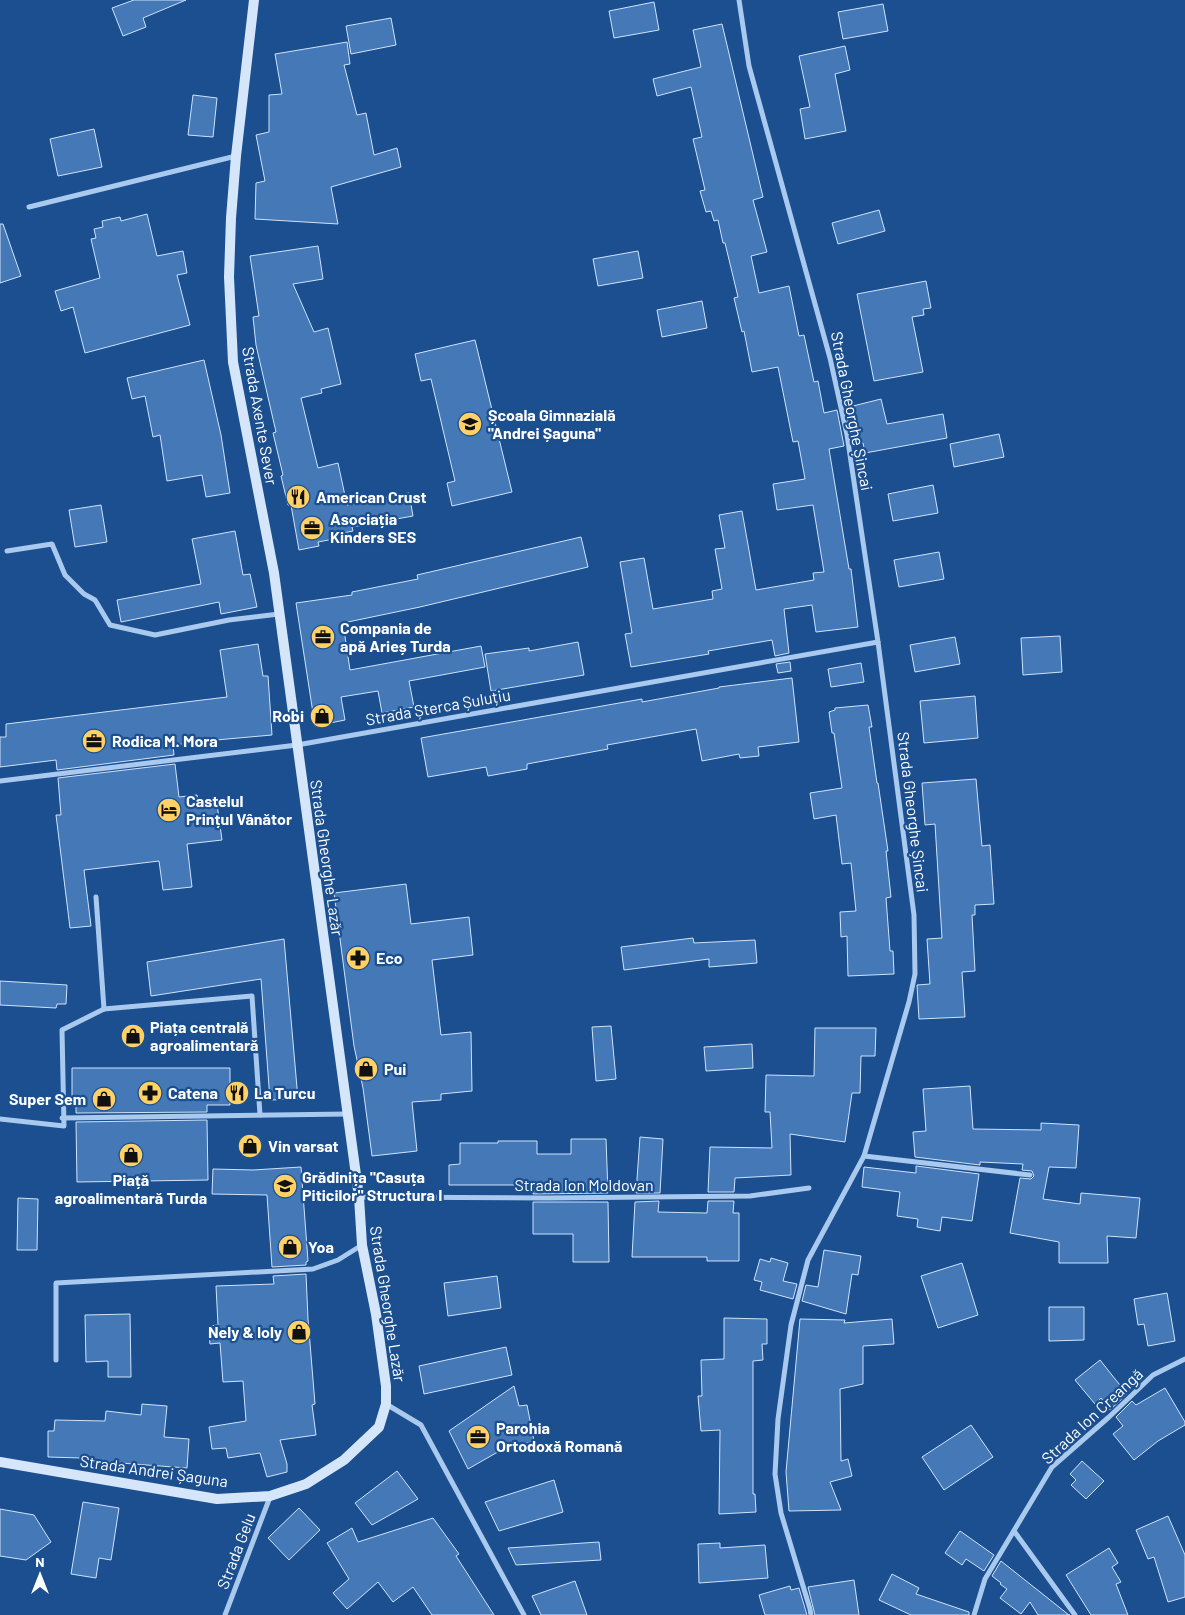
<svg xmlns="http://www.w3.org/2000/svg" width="1185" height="1615" viewBox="0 0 1185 1615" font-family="Barlow,sans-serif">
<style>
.building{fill:#4478b7;stroke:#cfe3fa}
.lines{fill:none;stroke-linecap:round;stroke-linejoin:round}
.street{stroke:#a9c9ee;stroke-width:5}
.secondary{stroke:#d6e6fa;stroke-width:10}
.labels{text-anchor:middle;stroke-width:4.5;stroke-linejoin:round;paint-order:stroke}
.street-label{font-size:16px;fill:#fff;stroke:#1b4f8f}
.poi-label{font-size:16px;font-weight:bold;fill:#fff;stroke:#1b4f8f;text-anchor:start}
</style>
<rect width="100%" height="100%" fill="#1b4f8f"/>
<!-- building -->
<g class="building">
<path d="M134,0H186L143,18L146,27L123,36L112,8Z"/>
<path d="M654,2L659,30L614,38L609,11Z"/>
<path d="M883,4L888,31L843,39L838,12Z"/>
<path d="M391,18L396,45L351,54L346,26Z"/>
<path d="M722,24L763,197L753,200L767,252L751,256L759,293L789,286L799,336L804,335L814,382L818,381L824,413L837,410L844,446L829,449L849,569H851L858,627L816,632L812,605L784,609L789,653L775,656L772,640L708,651L709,654L631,667L625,634L632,633L620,562L644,558L653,609L713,599L712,591L722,589L715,549L725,548L719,515L742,511L756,590L814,580L813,573L824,572L813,505L777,510L773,484L805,479L798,441L793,442L778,367L752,372L744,331L742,332L734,298L738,297L725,243H723L718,220L714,221L711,211L706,212L700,191L705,190L693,139L702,137L691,87L657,96L653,79L701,67L693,30Z"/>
<path d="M347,42L350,64L344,65L357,115L366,113L374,155L397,148L401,167L331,187L338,224L255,219L256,183L265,181L256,135L269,132V95L282,94L275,54Z"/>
<path d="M845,46L850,70L835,74L846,131L805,139L800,109L810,107L799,56Z"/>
<path d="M193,95L217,98L213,137L188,135Z"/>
<path d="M94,129L102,167L58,176L50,139Z"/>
<path d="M879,210L885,231L838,244L832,223Z"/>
<path d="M147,214L157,256L183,251L187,273L177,275L190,325L85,353L73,307L61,311L55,291L100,278L91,239L96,238L94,229L103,227L102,221L120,217L121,221Z"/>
<path d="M0,224H3L21,276L0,283Z"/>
<path d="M318,246L323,279L293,284L314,332L328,328L341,384L321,389L322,393L301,398L318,468L338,463L347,505L409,493L413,516L352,527L353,531L343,533L344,537L318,542L319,546L299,550L291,505H288L281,476L283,475L273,433L276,432L256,345L253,317L259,316L250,256Z"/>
<path d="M638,251L643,278L598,286L593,259Z"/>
<path d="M926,281L931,308L923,309L924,315L912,317L923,372L874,381L857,294Z"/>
<path d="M702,301L707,328L662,337L657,310Z"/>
<path d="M475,340L512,492L452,506L447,483L455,481L431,379L421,381L415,354Z"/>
<path d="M204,360L221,435L230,493L206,497L202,475L167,481L160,435L153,437L145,396L132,399L127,378Z"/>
<path d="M881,399L887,424L943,414L947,438L865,453L863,443L853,445L845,408Z"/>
<path d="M999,434L1004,457L954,467L950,444Z"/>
<path d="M933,485L938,513L893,521L888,494Z"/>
<path d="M101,505L107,542L75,547L69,510Z"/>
<path d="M235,531L243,575L250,574L257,607L221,614L219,602L121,622L117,600L201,584L192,539Z"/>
<path d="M581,537L588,567L420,607L343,623L350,670L481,646L485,667L409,681L414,707L382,713L378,691L341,697L345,720L315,726L296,603L352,595V592L418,579L417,575Z"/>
<path d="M939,552L944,579L899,587L894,560Z"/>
<path d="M1060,636L1062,672L1023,675L1021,638Z"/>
<path d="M955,637L960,664L915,672L910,645Z"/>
<path d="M578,642L584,675L491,691L485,654L529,648V651Z"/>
<path d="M258,644L263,676H268L272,735L216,740L173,745L174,755L57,770L56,760L0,767V737H6V724L227,697L220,650Z"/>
<path d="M790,662L791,671L778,673L776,664Z"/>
<path d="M861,663L864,682L831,687L828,669Z"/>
<path d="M792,678L799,742L758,747L759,756L740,758L739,754L702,761L696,729L607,745L608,749L527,764V769L488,776L486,767L428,777L421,738L642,699V702L719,688V687Z"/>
<path d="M975,696L978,738L924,743L920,701Z"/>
<path d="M868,705L872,727H869L877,783H878L888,851H886L891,897L886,898L890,951H893L894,974L848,976L847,936L841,937L840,912L856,911L851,863L842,864L836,815L814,819L810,793L842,788L834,733H832L829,712L835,710V708Z"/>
<path d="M175,764L179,797L197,795L199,806L217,804L222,840L187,844L192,887L163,890L159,861L84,870L91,926L70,928L56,815H61L58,778Z"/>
<path d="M976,779L982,846L990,845L994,904L975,905V915H972L975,971L962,972L965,1017L919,1019L917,985L930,984L927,939L942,938L935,824L925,825L922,783Z"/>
<path d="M406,884L411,924L469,917L473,955L432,960L441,1035L471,1032L472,1091L441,1094V1100L412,1102L417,1151L372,1156L363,1088L354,1046L334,893Z"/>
<path d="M693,938L694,943L755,940L757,963L709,967V959L624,970L621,947Z"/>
<path d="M284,939L298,1099L270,1100L261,979L151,996L147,962Z"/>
<path d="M0,981L67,985L66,1004H57L56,1008L0,1005Z"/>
<path d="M611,1026L616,1079L596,1081L592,1027Z"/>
<path d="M815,1028H876L875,1056H861L860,1093H852L845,1142L790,1134L791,1175L735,1178L734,1192H708L710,1147L772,1148L770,1112H765L766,1075L814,1076Z"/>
<path d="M752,1044L753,1068L706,1071L704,1047Z"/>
<path d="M72,1068H230V1105H207V1112L76,1113V1105H72Z"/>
<path d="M970,1086L973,1129L1041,1130V1123L1079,1125L1076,1168L1049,1167L1043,1199L1080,1204L1081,1193L1140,1198L1136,1238L1107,1236L1108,1263H1059V1242L1010,1233L1020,1178L1031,1179L1034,1176L1032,1171L1022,1170L1023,1164L980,1162V1165L915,1157L913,1132L926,1131L923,1089Z"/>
<path d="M207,1120L208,1180L77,1182L76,1122Z"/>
<path d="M640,1137L663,1139L660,1193H636Z"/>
<path d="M571,1139H606L608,1193L533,1194V1185H449V1165L460,1164V1143H498V1141H537V1154H571Z"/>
<path d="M916,1166L979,1174L972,1221L942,1217L940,1231L917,1227L918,1219L897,1216L900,1192L862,1187L864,1167L916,1173Z"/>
<path d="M301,1167L308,1261L306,1262V1265L272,1267L267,1195L212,1194L213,1169L253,1170Z"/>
<path d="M18,1198L38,1199L37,1250H17Z"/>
<path d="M659,1201L658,1212L707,1213L708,1201H734L733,1213H739V1261H707V1257H632L635,1202Z"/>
<path d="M533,1202H608L609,1262H573V1234H533Z"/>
<path d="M824,1250L861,1256L858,1275L852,1274L846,1314L802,1301L806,1285L818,1287Z"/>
<path d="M771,1258L788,1263L783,1281L797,1284L793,1299L760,1290L762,1282L754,1280L760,1259L770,1262Z"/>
<path d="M962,1263L978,1315L938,1328L921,1276Z"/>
<path d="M306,1274L308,1319L315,1404L312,1405L316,1435L280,1440L287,1464V1472L267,1477L260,1453L228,1458L226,1448L212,1449L209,1427L246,1421L243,1381L223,1382L220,1343L210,1344L208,1326L218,1325L216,1286L274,1284L273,1276Z"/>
<path d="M497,1276L501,1308L448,1316L444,1283Z"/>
<path d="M1167,1293L1175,1341L1148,1346L1144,1324L1138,1325L1134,1299Z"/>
<path d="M1049,1307H1084V1340L1049,1341Z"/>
<path d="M130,1314L131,1377H108V1361L86,1362L85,1315Z"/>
<path d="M724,1318L767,1319V1344H762L763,1360L753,1361V1494H755L756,1512L719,1514L720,1430L701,1431L698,1396H702L701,1360L724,1359Z"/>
<path d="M800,1319L845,1320L844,1323L892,1319L894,1344L863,1346V1384L840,1389L841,1461L848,1459L852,1476L830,1482L841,1510L789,1511L786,1472Z"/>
<path d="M506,1347L512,1375L424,1394L419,1366Z"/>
<path d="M1100,1360L1127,1394L1110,1410L1101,1398L1095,1404L1075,1380Z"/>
<path d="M514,1386L519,1406L527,1405L534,1441L496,1453L468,1469L449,1431Z"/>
<path d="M1165,1388L1185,1422V1425L1158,1441L1134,1460L1113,1434L1123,1426L1116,1417L1132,1401L1136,1405Z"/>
<path d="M142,1404L167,1406L164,1437L189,1439L187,1468L80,1460L81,1458L48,1457V1431H54L55,1420L105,1421L106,1411L141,1415Z"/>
<path d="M971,1425L993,1457L944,1490L922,1457Z"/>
<path d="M1082,1461L1104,1481L1086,1499L1071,1485L1076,1480L1070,1474Z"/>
<path d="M397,1471L418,1499L372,1525L355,1503Z"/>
<path d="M554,1480L563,1512L499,1531L485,1502Z"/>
<path d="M83,1502L119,1508L111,1560L99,1558L96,1578L71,1574Z"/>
<path d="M299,1508L320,1530L289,1560L268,1538Z"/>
<path d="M0,1509L34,1515L51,1542L26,1560L0,1556Z"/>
<path d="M1168,1516L1185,1555V1597L1168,1602L1154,1557L1148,1559L1136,1530Z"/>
<path d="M433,1518L459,1554L456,1556L494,1615H432L413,1587L393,1602L378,1582L347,1609L333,1593L349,1579L327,1543L352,1528L358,1542Z"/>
<path d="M960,1531L994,1555L984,1571L966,1559L962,1565L945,1553Z"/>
<path d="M599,1542L601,1560L516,1565L508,1548Z"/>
<path d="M720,1543V1548L765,1545L768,1578L699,1583L698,1544Z"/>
<path d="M1109,1548L1118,1563L1112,1567L1121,1582L1116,1584L1128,1615H1091L1066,1575Z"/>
<path d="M1001,1561L1069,1615H1070H1038L1030,1602L1021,1614L1000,1598L1007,1589L1000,1584L1001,1583L992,1576Z"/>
<path d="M892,1574L919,1588L916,1594L969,1612V1615H911L879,1600Z"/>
<path d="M854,1580L859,1615H815L808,1587Z"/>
<path d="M575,1581L587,1615H541L532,1596Z"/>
<path d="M790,1586L791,1590L799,1588L807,1615H765L759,1595Z"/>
</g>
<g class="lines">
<!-- street -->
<g class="street">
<path d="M739,0L749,66L830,358L847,435L878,642L914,915L915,974L909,1002L864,1156L808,1260L791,1325L778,1419L775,1474L781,1513L810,1609L811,1615"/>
<path d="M29,207L236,156"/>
<path d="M7,551L52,544L65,575L84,594L95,600L110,625L155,635L229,620L279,614"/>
<path d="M0,781L297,745L878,642"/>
<path d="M96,897L104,1009"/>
<path d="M62,1118L348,1114"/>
<path d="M0,1119L64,1126L62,1030L104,1009L252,996L260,1115"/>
<path d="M864,1156L1030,1175"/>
<path d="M359,1197L548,1198L750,1196L809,1188"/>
<path d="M56,1360V1283L313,1269L338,1260L362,1245"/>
<path d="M386,1404L421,1425L524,1615"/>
<path d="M1014,1531L1075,1615"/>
<path d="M225,1615L270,1497"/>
<path d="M974,1615L985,1579L1052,1467L1109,1417L1153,1375L1185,1359"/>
</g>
<!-- secondary -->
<path class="secondary" d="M0,1462L217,1499L270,1496L306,1484L344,1460L379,1427L386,1404V1386L376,1314L362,1245L359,1197L274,573L233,362L229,277L231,218L236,156L254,0"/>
</g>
<!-- icons -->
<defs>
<g id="school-disc" transform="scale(1.25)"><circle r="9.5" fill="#ffd166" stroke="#1b4f8f"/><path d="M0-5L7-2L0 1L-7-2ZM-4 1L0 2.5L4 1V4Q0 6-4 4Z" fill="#111"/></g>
<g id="restaurant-disc" transform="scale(1.25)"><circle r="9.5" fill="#ffd166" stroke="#1b4f8f"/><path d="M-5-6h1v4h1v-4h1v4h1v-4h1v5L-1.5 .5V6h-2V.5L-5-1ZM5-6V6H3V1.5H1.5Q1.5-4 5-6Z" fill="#111"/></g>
<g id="office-disc" transform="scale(1.25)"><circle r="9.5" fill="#ffd166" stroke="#1b4f8f"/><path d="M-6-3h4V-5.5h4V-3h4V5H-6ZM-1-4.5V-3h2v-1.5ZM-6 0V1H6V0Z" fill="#111"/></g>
<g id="shop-disc" transform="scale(1.25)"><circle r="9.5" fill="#ffd166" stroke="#1b4f8f"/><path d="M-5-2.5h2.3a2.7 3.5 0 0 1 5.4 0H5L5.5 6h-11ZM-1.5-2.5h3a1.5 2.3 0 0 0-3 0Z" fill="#111"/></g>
<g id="hotel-disc" transform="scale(1.25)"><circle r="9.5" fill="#ffd166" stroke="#1b4f8f"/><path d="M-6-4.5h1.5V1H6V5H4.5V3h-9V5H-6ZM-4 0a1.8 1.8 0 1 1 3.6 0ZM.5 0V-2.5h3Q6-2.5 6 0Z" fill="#111"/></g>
<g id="pharmacy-disc" transform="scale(1.25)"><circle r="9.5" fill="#ffd166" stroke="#1b4f8f"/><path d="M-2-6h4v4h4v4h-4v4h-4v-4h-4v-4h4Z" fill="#111"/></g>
</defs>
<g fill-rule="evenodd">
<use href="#school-disc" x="470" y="424"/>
<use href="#restaurant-disc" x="298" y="497"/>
<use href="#office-disc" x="312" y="528"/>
<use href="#office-disc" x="323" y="637"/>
<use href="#shop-disc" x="322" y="716"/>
<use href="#office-disc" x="94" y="741"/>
<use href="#hotel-disc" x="169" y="810"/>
<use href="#pharmacy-disc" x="358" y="958"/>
<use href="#shop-disc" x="133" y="1036"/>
<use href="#shop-disc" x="366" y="1069"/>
<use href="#pharmacy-disc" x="150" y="1093"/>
<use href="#restaurant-disc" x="237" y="1093"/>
<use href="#shop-disc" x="104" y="1099"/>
<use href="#shop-disc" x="250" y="1146"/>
<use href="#shop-disc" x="131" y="1155"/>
<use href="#school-disc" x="285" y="1186"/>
<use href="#shop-disc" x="290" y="1247"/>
<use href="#shop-disc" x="299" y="1332"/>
<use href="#office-disc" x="478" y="1437"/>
</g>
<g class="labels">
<!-- street labels -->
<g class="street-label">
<text transform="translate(852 411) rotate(79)" y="6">Strada Gheorghe Șincai</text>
<text transform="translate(260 416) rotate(80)" y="6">Strada Axente Sever</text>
<text transform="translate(438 707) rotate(-10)" y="6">Strada Șterca Șuluțiu</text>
<text transform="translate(913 812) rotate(83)" y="6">Strada Gheorghe Șincai</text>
<text transform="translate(327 858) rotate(82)" y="6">Strada Gheorghe Lazăr</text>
<text x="584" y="1191">Strada Ion Moldovan</text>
<text transform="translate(388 1304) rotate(81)" y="6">Strada Gheorghe Lazăr</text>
<text transform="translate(1092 1416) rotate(-43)" y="6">Strada Ion Creangă</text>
<text transform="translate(154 1471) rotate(8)" y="6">Strada Andrei Șaguna</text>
<text transform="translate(236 1551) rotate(-69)" y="6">Strada Gelu</text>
</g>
<!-- poi labels -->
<g class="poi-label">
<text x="488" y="421">Școala Gimnazială<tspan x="488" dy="18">"Andrei Șaguna"</tspan></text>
<text x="316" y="503">American Crust</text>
<text x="330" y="525">Asociația<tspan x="330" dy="18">Kinders SES</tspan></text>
<text x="340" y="634">Compania de<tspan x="340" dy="18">apă Arieș Turda</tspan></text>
<text x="304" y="722" text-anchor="end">Robi</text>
<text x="112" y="747">Rodica M. Mora</text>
<text x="186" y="807">Castelul<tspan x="186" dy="18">Prințul Vânător</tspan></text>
<text x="376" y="964">Eco</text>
<text x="150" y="1033">Piața centrală<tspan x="150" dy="18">agroalimentară</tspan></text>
<text x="384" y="1075">Pui</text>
<text x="168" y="1099">Catena</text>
<text x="254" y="1099">La Turcu</text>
<text x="86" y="1105" text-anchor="end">Super Sem</text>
<text x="268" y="1152">Vin varsat</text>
<text x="302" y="1183">Grădinița "Casuța<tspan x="302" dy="18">Piticilor" Structura I</tspan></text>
<text x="131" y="1186" text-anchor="middle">Piață<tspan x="131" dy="18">agroalimentară Turda</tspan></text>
<text x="308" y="1253">Yoa</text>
<text x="282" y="1338" text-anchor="end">Nely &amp; Ioly</text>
<text x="496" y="1434">Parohia<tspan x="496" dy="18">Ortodoxă Romană</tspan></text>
</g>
</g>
<!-- north arrow -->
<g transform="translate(40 1575)" stroke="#1b4f8f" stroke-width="4" paint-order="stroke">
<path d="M0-4L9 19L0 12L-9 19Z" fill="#ffffff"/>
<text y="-8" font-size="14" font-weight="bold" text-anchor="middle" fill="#ffffff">N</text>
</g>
</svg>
